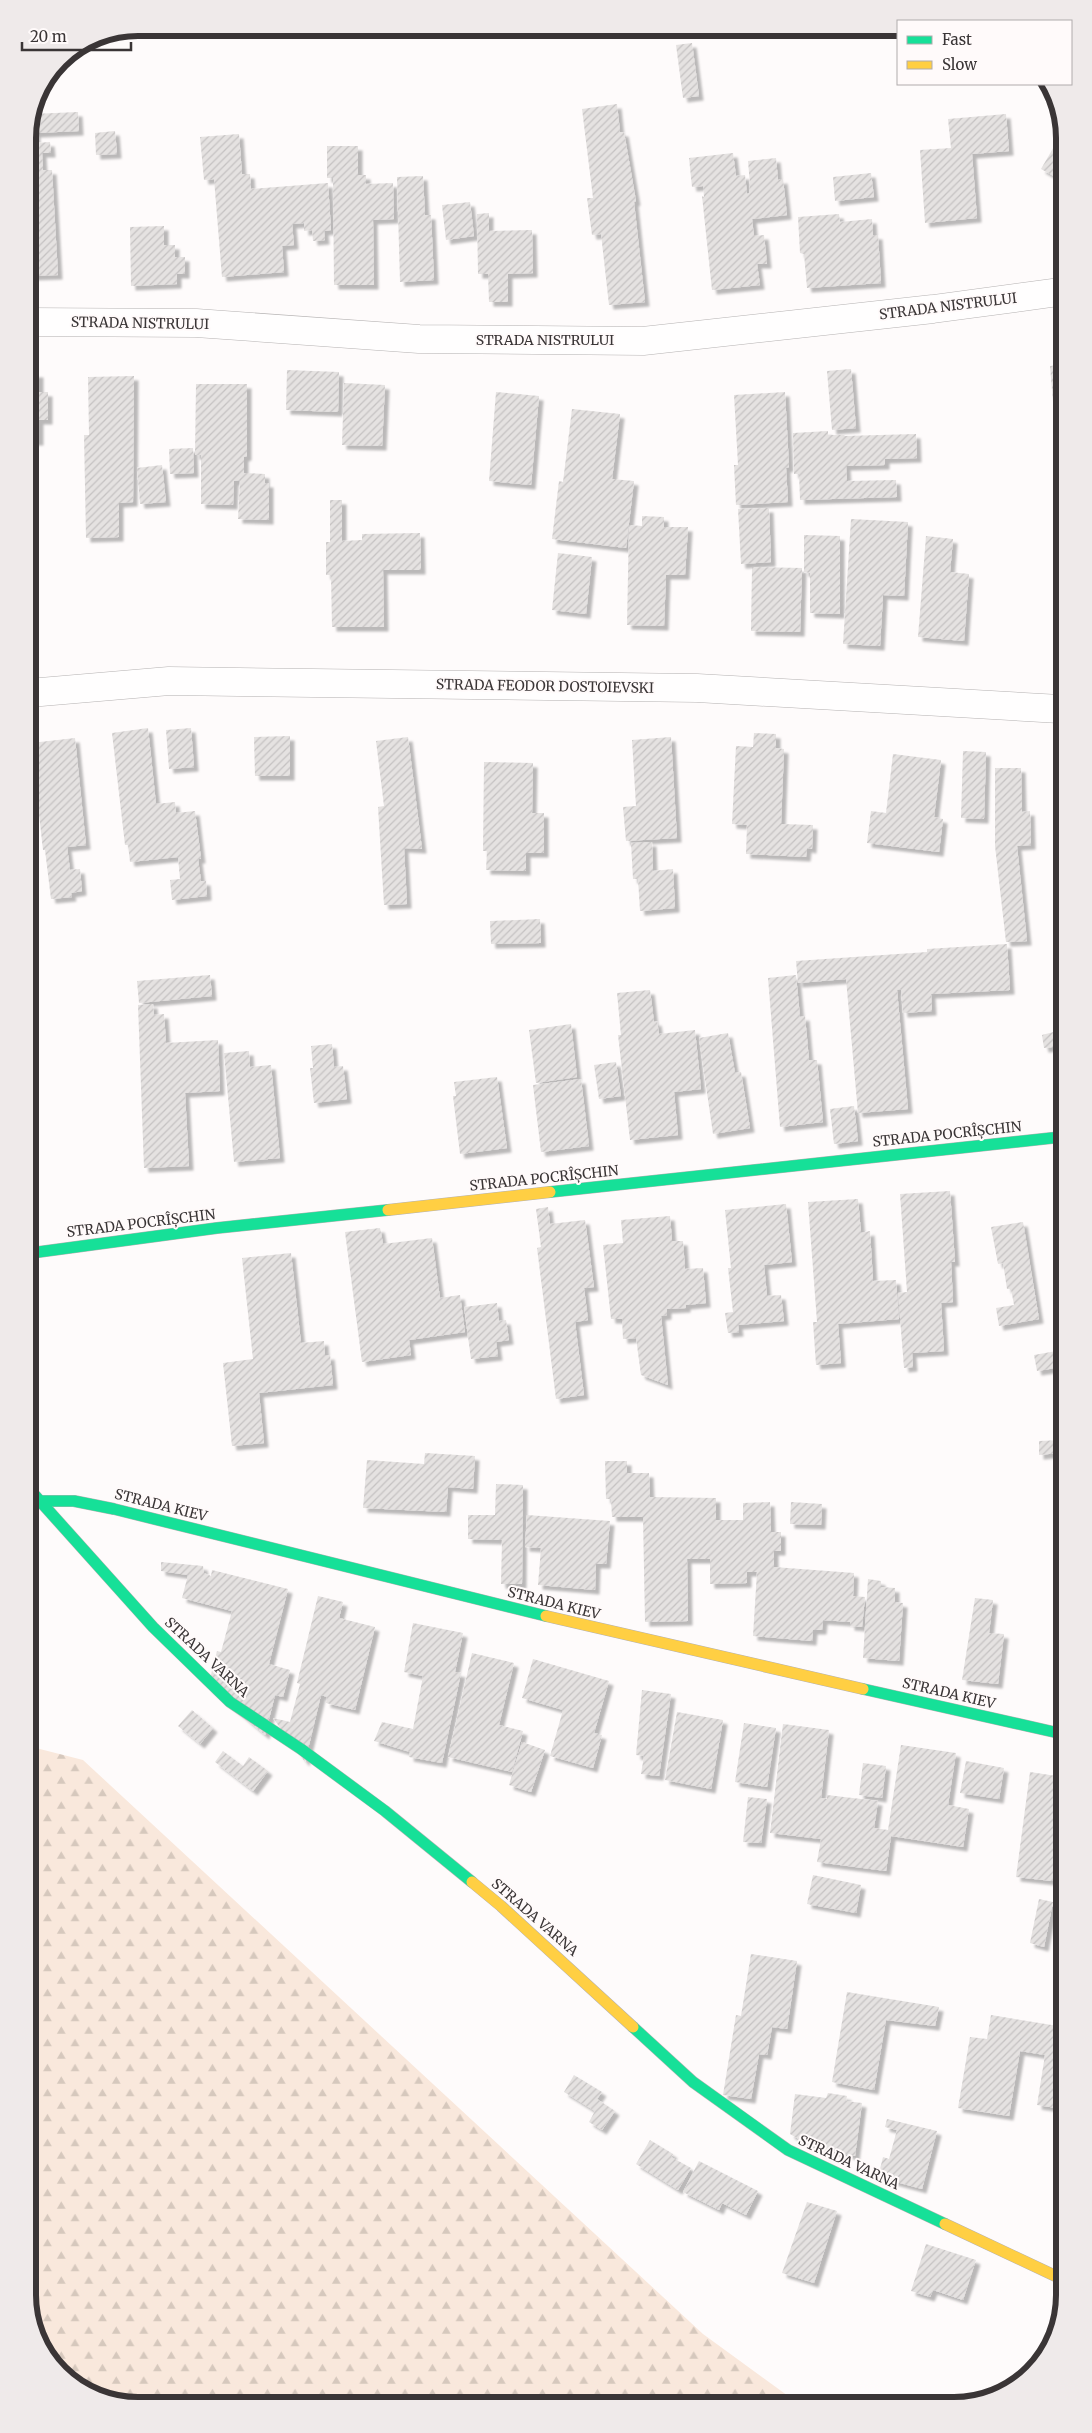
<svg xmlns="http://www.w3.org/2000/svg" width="1092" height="2433" viewBox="0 0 1092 2433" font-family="Merriweather,serif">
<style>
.forest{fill:url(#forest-firs)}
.building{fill:url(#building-hatch);filter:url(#shadow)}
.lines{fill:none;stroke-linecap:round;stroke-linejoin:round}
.street-casing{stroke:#b5b2b2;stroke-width:29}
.fast-casing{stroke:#b5b2b2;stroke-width:12}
.slow-casing{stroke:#b5b2b2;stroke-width:12}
.street{stroke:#fffefe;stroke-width:28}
.fast{stroke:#16e098;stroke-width:11}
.slow{stroke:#ffcf43;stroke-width:11}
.labels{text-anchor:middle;stroke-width:4;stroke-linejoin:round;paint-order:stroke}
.street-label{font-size:14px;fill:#3a3536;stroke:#fffafa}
.rim{fill:none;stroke:#3a3536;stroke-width:6}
</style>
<defs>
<pattern id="forest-firs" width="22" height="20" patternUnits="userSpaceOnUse" patternTransform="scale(1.25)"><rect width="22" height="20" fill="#f9e8dc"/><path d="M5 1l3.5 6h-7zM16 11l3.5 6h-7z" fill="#d6c8bd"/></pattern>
<pattern id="building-hatch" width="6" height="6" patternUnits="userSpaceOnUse" patternTransform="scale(1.25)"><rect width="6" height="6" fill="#e5e2e1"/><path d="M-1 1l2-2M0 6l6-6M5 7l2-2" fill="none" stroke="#c5c2c2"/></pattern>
<filter id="shadow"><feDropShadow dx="4.5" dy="4.5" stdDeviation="1" flood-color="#0004"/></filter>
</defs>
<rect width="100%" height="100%" fill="#fefbfb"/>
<!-- forest -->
<path class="forest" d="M32,1747L83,1760L703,2334L795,2401L131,2405L71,2382L33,2331Z"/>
<!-- building -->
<g class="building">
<path d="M692,43L699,96L683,98L676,45Z"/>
<path d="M617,104L620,132H624L636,201L634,202L645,302L609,305L601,234L592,235L587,198H593L582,109Z"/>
<path d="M78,112L79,131L36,133V143L50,142L51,153H42L43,170H52L58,275L28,276V131L32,114Z"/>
<path d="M1006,114L1009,151L972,154L977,218L925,223L920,150L951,148L948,119Z"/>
<path d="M115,131L117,154L96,155L95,133Z"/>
<path d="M239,134L242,174H250L251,189L328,183L331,230L324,231L325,240L313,241L312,230L304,231V223L292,224L294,245L282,246L284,272L222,277L214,179L204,180L200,137Z"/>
<path d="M1059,138V179L1041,169Z"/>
<path d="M327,146H358V175H366V184L393,183L394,219L373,220L374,285H334L333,178H327Z"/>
<path d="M733,153L736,176L745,175L747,194L749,193L750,185L748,161L776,158L778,180L783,179L787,215L752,219L754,236L764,235L767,264H757L760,285L712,290L702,196L704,197L703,186L692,187L689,158Z"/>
<path d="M871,173L874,197L835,201L833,177Z"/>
<path d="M423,176L425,215H431L434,280L400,282L397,177Z"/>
<path d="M470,202L474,236L446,240L442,205Z"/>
<path d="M489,213V231L532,230L533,273L508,274V302H489L488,274H478L477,214Z"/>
<path d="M839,214L840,222L872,219L873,235H878L881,283L807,288L804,254L800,253L798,217Z"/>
<path d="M164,226V245H175V257H185V274H177V284L131,286L130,227Z"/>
<path d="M1059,365V401L1053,402L1050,366Z"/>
<path d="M851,369L856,428L832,430L827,371Z"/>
<path d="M287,370L339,372L338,412L286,410Z"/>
<path d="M28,373H39V392H48V420H39V441H29Z"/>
<path d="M134,376L133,502L119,503V537L86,538L84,435H89L88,377Z"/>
<path d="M344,383L385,385L382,446L342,445Z"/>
<path d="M196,384H247V456L244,457V473L265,474V483H269V520L238,519L240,480L234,481L233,505L201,504V455H195Z"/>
<path d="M496,392L539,396L531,485L489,481Z"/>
<path d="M785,392L789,467L786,468L788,502L736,505L734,465H738L734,395Z"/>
<path d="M572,409L620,414L612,479L634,481L626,548L552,539L559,481L563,482Z"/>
<path d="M828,431V435H845L844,436L916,434L917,458L885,459V465L846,466L847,481L896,480L897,497L800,500L799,474H794L793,433Z"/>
<path d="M193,448L194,473L170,474L169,449Z"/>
<path d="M162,465L166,502L140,504L137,468Z"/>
<path d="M330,500H342V541L362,540V534L420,533L421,570H383L384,627H332L331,575H326V542H330Z"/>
<path d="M769,508L771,562L741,564L738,509Z"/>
<path d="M642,516L664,517V527H688L685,575H666L664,626L627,625L629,525L642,526Z"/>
<path d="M851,519L908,522L904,596L883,595L880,646L843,644Z"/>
<path d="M804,535L840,536V614L810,613V573L804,572Z"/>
<path d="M926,536L953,539L950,572L969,574L964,641L918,637Z"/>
<path d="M558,553L592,557L586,614L552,610Z"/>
<path d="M752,567L802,568L800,632L751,631Z"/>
<path d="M31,587L32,613H29V588Z"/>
<path d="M148,728L156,804L175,802L176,813L195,811L201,859H198L201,881H206L207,896L172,900L170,880L180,879L178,857L130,862L128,845H125L112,733Z"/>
<path d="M191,728L194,767L169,769L166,730Z"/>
<path d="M754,733L776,734V748L784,749L781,824L813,825L812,849L807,848L806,857L746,854L747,825L732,824L736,746L753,747Z"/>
<path d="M290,736V776H255L254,737Z"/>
<path d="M408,737L422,849L404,848L407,904L384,905L378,807L384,806L376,741Z"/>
<path d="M671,737L677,838L626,841L623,807L636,806L632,740Z"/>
<path d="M75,738L86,845L67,847L70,870L80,869L82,891L71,893L72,897L51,899L45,850H43L31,743Z"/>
<path d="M963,751L986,752L984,819L961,818Z"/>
<path d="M893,754L941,760L934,817L943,819L939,852L867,843L871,811L886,813Z"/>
<path d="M484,762L533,763L532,813H544V853H526V871L486,870L487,851H483Z"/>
<path d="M995,768H1021L1022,812L1030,811L1031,845L1017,846L1027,941L1006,942L995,846Z"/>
<path d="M652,842L653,871L673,869L675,908L640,911L638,879H633L631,843Z"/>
<path d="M540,919L541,943L491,944L490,921Z"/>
<path d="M1007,944L1010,990L931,994L932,1011L903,1013L901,989L897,990L908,1109L858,1113L846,979L798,983L796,961L927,952V949Z"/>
<path d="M210,975L212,996L139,1003L137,981Z"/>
<path d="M796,975L800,1017L805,1016L809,1060H817L823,1122L780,1127L768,978Z"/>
<path d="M650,990L654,1022L657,1021L659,1034L695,1030L701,1089L674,1092L678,1135L630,1140L618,1035H621L617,993Z"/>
<path d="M153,1004L154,1015L164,1014L166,1043L218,1040L220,1091L185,1093L189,1166L144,1168L138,1005Z"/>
<path d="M571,1024L577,1077L536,1083L529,1030Z"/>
<path d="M1061,1030V1046L1044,1048L1042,1035Z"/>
<path d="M728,1033L735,1073L741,1072L750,1128L713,1134L699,1038Z"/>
<path d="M332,1044L334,1067L343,1066L347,1099L314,1103L310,1068H313L311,1046Z"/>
<path d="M249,1051L250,1067L271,1065L280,1158L234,1162L224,1053Z"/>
<path d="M616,1062L621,1096L599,1099L594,1065Z"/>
<path d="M497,1077L507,1148L460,1154L453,1096H456L454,1082Z"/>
<path d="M581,1079L589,1146L541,1152L533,1085Z"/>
<path d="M854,1106L858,1141L834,1144L830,1109Z"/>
<path d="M950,1191L955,1262H951L953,1302L941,1303L944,1351L912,1353L913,1367L904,1368L898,1293L907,1292L900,1194Z"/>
<path d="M858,1199L861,1233L870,1231L873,1281L896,1280L899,1319L838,1324L841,1363L816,1365L813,1322H817L808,1202Z"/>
<path d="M786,1204L792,1262L764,1265L767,1296L781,1295L784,1321L738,1325L739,1332L728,1333L725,1313L733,1312L728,1268H731L725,1210Z"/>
<path d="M548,1207L550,1224L585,1220L594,1287L584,1288L588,1320L575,1322L584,1395L556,1399L537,1248L541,1247L536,1209Z"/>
<path d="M670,1216L672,1241H683L685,1269L703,1268L706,1303L686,1305V1308L667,1309V1315L661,1316L668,1385L641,1375L636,1338L623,1339L622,1319H611L603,1245L623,1243L621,1220Z"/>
<path d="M1023,1222L1039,1319L999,1326L996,1308L1014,1305L1011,1289H1007L1003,1263L998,1264L991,1227Z"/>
<path d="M380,1228L383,1244L432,1238L440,1298L460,1295L465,1332L409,1340L411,1355L362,1362L345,1232Z"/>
<path d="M291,1253L301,1343L324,1341L325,1356L330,1355L333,1385L259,1393L264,1443L232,1446L223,1363L253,1359L242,1258Z"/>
<path d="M497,1303L499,1321L506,1320L509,1340L496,1342L498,1356L471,1359L464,1307Z"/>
<path d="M1062,1350V1367L1037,1371L1034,1355Z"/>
<path d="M1062,1440V1460H1058V1453L1039,1455V1441Z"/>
<path d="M425,1453L475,1456L473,1489L448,1487L446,1512L363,1508L367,1460L424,1464Z"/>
<path d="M605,1461H627V1473H649L650,1497L716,1498V1520H743V1503L770,1502L771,1532H781V1551H774V1567L854,1573L853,1596L865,1597L862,1627L850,1626V1622L823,1620L822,1630H813L812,1641L753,1636L757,1572H747V1583L710,1584V1559H687L688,1621L645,1622L643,1517H612L611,1499H606Z"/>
<path d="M496,1484L523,1485L522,1584H501L502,1540L468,1539V1515H495Z"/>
<path d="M791,1502L822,1504L821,1525L790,1524Z"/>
<path d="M527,1515L610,1521L606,1564H596L595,1590L538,1585L541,1548L525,1547Z"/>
<path d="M161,1562L203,1566L204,1573L211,1576L212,1570L288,1589L269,1664L290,1670L283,1697L275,1695L265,1735L208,1687L217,1651L221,1652L232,1611L182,1598L188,1575L161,1571Z"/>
<path d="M868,1579L881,1581V1587L895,1588V1602L903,1603L899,1661L863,1658Z"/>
<path d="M318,1596L343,1602L339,1618L375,1627L355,1710L326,1703L327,1697L321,1695L305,1762L273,1718L290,1722L300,1684L297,1683Z"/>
<path d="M975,1598L993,1600L989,1633L1004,1634L998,1684L962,1680Z"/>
<path d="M413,1623L463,1633L455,1672L461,1673L442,1763L409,1757L410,1752L374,1741L382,1722L413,1729L423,1676L404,1672Z"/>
<path d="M472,1653L514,1663L499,1725L523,1731L512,1772L448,1757Z"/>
<path d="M533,1659L609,1681L594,1733L602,1735L593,1768L550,1756L563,1710L522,1698Z"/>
<path d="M642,1690L671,1694L659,1776L641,1774L644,1756L636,1755Z"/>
<path d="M192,1710L213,1728L200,1744L178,1726Z"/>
<path d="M677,1712L723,1720L711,1789L665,1780Z"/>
<path d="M744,1723L776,1728L767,1787L735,1782Z"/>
<path d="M783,1724L829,1730L821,1798L827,1799V1795L878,1801L874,1828L888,1830L901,1745L956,1753L948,1805L969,1809L963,1847L891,1836L886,1871L817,1862L821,1839L770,1833Z"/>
<path d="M522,1742L545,1750L531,1792L509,1785Z"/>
<path d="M223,1751L243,1766L249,1757L268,1771L253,1791L215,1762Z"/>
<path d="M966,1761L1004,1768L999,1799L960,1793Z"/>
<path d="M863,1763L886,1766L882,1798L859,1795Z"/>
<path d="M1030,1772L1063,1777V1852L1057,1851L1052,1881L1016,1877Z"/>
<path d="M748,1797L767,1799L761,1843L743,1842Z"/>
<path d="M813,1875L861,1885L856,1913L807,1904Z"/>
<path d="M1039,1899L1053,1902L1044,1947L1030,1943Z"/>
<path d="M751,1954L797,1961L787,2029L772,2027L767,2055L759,2054L751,2099L723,2095L736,2015L741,2016Z"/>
<path d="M847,1992L939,2007L935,2026L886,2020L874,2090L832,2082Z"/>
<path d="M991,2015L1064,2027L1063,2109L1037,2105L1045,2055L1020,2051L1009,2116L958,2108L970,2037L987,2039Z"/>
<path d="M574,2075L602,2092L597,2099L615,2111L602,2130L589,2122L595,2111L564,2092Z"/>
<path d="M828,2093L847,2096L846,2101L862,2103L855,2156L828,2150V2156L790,2134L795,2094L826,2098Z"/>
<path d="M887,2119L937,2131L922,2189L878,2177L883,2157L889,2159L897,2130L885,2127Z"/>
<path d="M1064,2126V2157L1056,2156Z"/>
<path d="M650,2140L673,2154L671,2157L691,2168L678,2190L636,2164Z"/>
<path d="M699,2161L758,2191L746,2215L722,2203L719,2210L683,2192Z"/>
<path d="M807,2202L837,2211L814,2283L782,2273Z"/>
<path d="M926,2244L976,2260L963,2300L933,2290L930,2297L911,2291Z"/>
</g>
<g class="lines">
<!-- street casing -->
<g class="street-casing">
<g id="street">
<path d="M28,322L196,323L419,339L643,341L933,309L1059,292"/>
<path d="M29,693L169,681L697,688L1060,709"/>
</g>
</g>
<!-- fast casing -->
<g class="fast-casing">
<g id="fast">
<path d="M550,1192L1061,1137"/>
<path d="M31,1253L217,1228L388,1210"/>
<path d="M31,1491L153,1627L230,1702L301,1749L385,1811L472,1882"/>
<path d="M39,1501H74L114,1509L546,1616"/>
<path d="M863,1689L1063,1734"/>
<path d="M633,2027L693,2082L788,2150L945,2224"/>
</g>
</g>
<!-- slow casing -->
<g class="slow-casing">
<g id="slow">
<path d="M388,1210L550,1192"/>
<path d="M546,1616L863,1689"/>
<path d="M472,1882L501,1906L633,2027"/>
<path d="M945,2224L1064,2280"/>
</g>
</g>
<!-- street -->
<use href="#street" class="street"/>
<!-- fast -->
<use href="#fast" class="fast"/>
<!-- slow -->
<use href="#slow" class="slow"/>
</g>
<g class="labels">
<!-- street labels -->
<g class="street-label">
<text transform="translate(948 306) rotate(-7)" y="5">STRADA NISTRULUI</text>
<text transform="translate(140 323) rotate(1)" y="5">STRADA NISTRULUI</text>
<text x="545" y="345">STRADA NISTRULUI</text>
<text transform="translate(545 686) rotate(1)" y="5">STRADA FEODOR DOSTOIEVSKI</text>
<text transform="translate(947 1134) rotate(-6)" y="5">STRADA POCRÎȘCHIN</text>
<text transform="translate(544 1178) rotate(-6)" y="5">STRADA POCRÎȘCHIN</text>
<text transform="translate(141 1223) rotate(-7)" y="5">STRADA POCRÎȘCHIN</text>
<text transform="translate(161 1505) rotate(14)" y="5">STRADA KIEV</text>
<text transform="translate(554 1603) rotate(14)" y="5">STRADA KIEV</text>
<text transform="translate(207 1657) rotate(43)" y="5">STRADA VARNA</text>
<text transform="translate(949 1693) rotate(13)" y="5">STRADA KIEV</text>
<text transform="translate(535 1917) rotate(41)" y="5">STRADA VARNA</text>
<text transform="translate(849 2162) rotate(25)" y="5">STRADA VARNA</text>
</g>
</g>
<!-- crop -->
<path d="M0 0H1092V2433H0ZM138 36H954A102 102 0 0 1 1056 138V2295A102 102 0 0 1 954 2397H138A102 102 0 0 1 36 2295V138A102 102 0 0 1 138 36Z" fill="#efeaea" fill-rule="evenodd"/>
<path class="rim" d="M138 36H954A102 102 0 0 1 1056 138V2295A102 102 0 0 1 954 2397H138A102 102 0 0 1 36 2295V138A102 102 0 0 1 138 36Z"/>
<!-- legend -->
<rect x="897" y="20" width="175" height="65" fill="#fffafa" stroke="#b0abac"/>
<rect x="907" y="36" width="25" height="8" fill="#16e098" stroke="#b0abac"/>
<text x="942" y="45" font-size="15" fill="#3a3536">Fast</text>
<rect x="907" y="61" width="25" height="8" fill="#ffcf43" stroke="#b0abac"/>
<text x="942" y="70" font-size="15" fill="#3a3536">Slow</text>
<!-- scale -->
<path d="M22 42v8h109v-8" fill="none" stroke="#3a3536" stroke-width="2.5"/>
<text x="30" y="42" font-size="15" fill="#3a3536" stroke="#fffafa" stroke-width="4" paint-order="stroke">20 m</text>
</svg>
